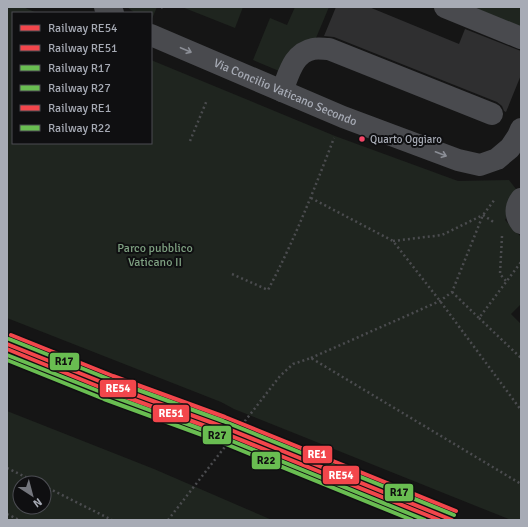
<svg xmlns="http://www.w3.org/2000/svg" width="528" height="527" viewBox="0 0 528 527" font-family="Signika,sans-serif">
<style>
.green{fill:#1f251f;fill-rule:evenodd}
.building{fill:#2f2f30}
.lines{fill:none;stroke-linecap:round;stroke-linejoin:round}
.path{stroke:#4b4c4f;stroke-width:2.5;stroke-dasharray:2 3;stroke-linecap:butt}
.minor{stroke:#494a4e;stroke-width:22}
.rail-1-casing{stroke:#0f0f11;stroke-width:7}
.rail-2-casing{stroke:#0f0f11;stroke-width:7}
.rail-3-casing{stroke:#0f0f11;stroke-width:7}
.rail-4-casing{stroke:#0f0f11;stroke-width:7}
.rail-5-casing{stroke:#0f0f11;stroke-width:7}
.rail-6-casing{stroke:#0f0f11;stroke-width:7}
.rail-1{stroke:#f2464b;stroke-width:4}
.rail-2{stroke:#f2464b;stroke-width:4}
.rail-3{stroke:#69bd51;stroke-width:4}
.rail-4{stroke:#69bd51;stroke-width:4}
.rail-5{stroke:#f2464b;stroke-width:4}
.rail-6{stroke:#69bd51;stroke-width:4}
.oneway{stroke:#8b8e96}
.bus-dot{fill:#f34667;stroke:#0f0f11;stroke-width:1.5}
.labels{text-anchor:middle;stroke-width:4;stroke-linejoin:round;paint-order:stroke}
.bus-label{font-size:11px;fill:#a7abb5;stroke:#0f0f11;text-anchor:start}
.street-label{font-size:12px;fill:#a7abb5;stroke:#0f0f11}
.park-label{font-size:12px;fill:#7ea081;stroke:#0f0f11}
.line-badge{stroke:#0f0f11;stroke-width:1.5}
.badge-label{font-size:11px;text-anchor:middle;font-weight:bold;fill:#fff}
.pale-badge-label{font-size:11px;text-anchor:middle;font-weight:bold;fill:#111}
</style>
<rect width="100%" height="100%" fill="#151515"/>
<!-- green -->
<g class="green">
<path d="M7,7H23L37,13H13V143H151V60L335,136L458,181L509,180L519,193L505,220L521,237V304L511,314L521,324V520H511L234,409L221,402L7,318Z"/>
<path d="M127,7H157L151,21V13H135Z"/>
<path d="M182,7H243L235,28Z"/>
<path d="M295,7H329L316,38L292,48L279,71L253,60L270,18L287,25Z"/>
<path d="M465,7H521V29Z"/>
<path d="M7,411L154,469L272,520H7ZM20,483H44V507H20Z"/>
</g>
<!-- building -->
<path class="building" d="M336,7H369L459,44L465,29L521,51V75L506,112L504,111L502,106L497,102L334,37L324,36Z"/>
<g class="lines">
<!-- path -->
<g class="path">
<path d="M161,8L162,7"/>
<path d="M190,141L207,100"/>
<path d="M311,198L393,241L440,301L521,410"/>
<path d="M502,236L500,274L506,281"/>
<path d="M393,241L442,235L483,215L495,223"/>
<path d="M232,274L268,290C294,241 314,190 334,138"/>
<path d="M452,292L479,318L521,262"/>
<path d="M479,318L521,358"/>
<path d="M311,358L440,301L452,292L483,215L495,199"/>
<path d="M7,468L38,483"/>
<path d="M44,486L112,520"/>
<path d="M7,514L19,520"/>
<path d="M168,520L280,376L293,364L311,358L521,484"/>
</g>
<!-- minor -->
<g class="minor">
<path d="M105,7L113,13"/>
<path d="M445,7L521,38"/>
<path id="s1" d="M151,35L343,117L458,160L480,165L497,159L510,148L518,136L521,129"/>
<path d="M282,91C289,74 293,53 313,49C318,48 324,49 329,49L492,114"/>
<path d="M521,199C515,207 515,215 521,223"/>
</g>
<!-- rail-1 casing -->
<g class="rail-1-casing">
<path id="rail-1" d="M7,344L109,385L221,426L452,520"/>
</g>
<!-- rail-2 casing -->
<g class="rail-2-casing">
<path id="rail-2" d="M7,349L107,390L219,431L439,520"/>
</g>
<!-- rail-3 casing -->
<g class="rail-3-casing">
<path id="rail-3" d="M9,339L111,380L223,421L454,515"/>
</g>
<!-- rail-4 casing -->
<g class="rail-4-casing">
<path id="rail-4" d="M7,355L106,394L217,435L425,520"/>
</g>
<!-- rail-5 casing -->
<g class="rail-5-casing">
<path id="rail-5" d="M11,335L113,376L225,417L456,511"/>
</g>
<!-- rail-6 casing -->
<g class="rail-6-casing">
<path id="rail-6" d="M7,360L104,399L216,440L412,520"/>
</g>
<!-- rail-1 -->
<use href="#rail-1" class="rail-1"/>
<!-- rail-2 -->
<use href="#rail-2" class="rail-2"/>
<!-- rail-3 -->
<use href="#rail-3" class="rail-3"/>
<!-- rail-4 -->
<use href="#rail-4" class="rail-4"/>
<!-- rail-5 -->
<use href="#rail-5" class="rail-5"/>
<!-- rail-6 -->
<use href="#rail-6" class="rail-6"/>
</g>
<!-- one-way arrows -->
<defs><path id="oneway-shaft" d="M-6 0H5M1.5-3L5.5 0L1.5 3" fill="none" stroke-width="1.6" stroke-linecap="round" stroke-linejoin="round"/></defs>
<g class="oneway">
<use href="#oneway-shaft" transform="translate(186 50) rotate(23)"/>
<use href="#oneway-shaft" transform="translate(441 154) rotate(21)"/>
</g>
<!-- markers -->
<circle class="bus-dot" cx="362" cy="139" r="3.5"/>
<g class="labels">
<!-- bus labels -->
<g class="bus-label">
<text x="370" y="143">Quarto Oggiaro</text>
</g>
<!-- street labels -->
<g class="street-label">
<text dy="4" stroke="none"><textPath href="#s1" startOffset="146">Via Concilio Vaticano Secondo</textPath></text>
</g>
<!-- park labels -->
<g class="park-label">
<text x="155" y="252">Parco pubblico<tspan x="155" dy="14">Vaticano II</tspan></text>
</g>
</g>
<g class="line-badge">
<rect x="49" y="352" width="31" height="19" rx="4" fill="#69bd51"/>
<rect x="99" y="379" width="38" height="19" rx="4" fill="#f2464b"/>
<rect x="152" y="404" width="38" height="19" rx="4" fill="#f2464b"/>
<rect x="202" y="425" width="30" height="20" rx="4" fill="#69bd51"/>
<rect x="302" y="445" width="31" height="19" rx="4" fill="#f2464b"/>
<rect x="251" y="451" width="30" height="19" rx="4" fill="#69bd51"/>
<rect x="322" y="465" width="38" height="20" rx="4" fill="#f2464b"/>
<rect x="384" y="483" width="30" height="19" rx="4" fill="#69bd51"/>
</g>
<g class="badge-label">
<text x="118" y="392">RE54</text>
<text x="171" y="417">RE51</text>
<text x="317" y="458">RE1</text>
<text x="341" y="479">RE54</text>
</g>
<g class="pale-badge-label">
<text x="64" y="365">R17</text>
<text x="217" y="439">R27</text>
<text x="266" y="464">R22</text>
<text x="399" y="496">R17</text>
</g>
<!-- border -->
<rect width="528" height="527" fill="none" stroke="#a7abb5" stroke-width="16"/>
<!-- legend -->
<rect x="12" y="12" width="140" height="132" fill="#0f0f11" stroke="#4c4d53"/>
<rect x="20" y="25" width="20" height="6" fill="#f2464b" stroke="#4c4d53"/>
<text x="48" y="32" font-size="12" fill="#a7abb5">Railway RE54</text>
<rect x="20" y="45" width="20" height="6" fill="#f2464b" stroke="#4c4d53"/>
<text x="48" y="52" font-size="12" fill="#a7abb5">Railway RE51</text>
<rect x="20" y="65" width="20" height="6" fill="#69bd51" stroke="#4c4d53"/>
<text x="48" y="72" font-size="12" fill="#a7abb5">Railway R17</text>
<rect x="20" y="85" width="20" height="6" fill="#69bd51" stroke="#4c4d53"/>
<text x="48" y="92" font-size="12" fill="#a7abb5">Railway R27</text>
<rect x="20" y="105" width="20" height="6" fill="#f2464b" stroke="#4c4d53"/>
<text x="48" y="112" font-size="12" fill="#a7abb5">Railway RE1</text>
<rect x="20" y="125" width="20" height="6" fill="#69bd51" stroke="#4c4d53"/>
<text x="48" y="132" font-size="12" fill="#a7abb5">Railway R22</text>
<!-- north arrow -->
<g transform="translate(32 495) rotate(144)"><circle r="19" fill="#0f0f11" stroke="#4c4d53"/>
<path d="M0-3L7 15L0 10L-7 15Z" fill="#74767d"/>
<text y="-6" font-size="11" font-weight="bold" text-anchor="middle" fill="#a7abb5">N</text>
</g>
</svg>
